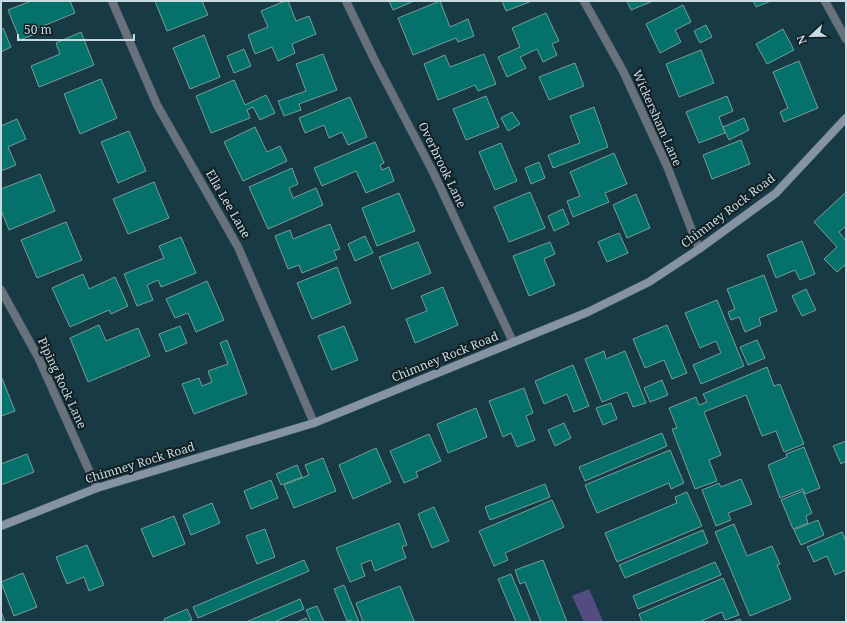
<svg xmlns="http://www.w3.org/2000/svg" width="847" height="623" viewBox="0 0 847 623" font-family="'Noto Serif',serif">
<style>
.water{fill:#544c81}
.building{fill:#04726a;stroke:#769e98}
.lines{fill:none;stroke-linecap:round;stroke-linejoin:round}
.minor-casing{stroke:#375760;stroke-width:9}
.secondary-casing{stroke:#375760;stroke-width:9}
.minor{stroke:#69717c;stroke-width:8}
.secondary{stroke:#8693a4;stroke-width:8}
.labels{text-anchor:middle;stroke-width:4;stroke-linejoin:round;paint-order:stroke}
.street-label{font-size:12px;fill:#c8dbe1;stroke:#101f23}
</style>
<rect width="100%" height="100%" fill="#173a44"/>
<!-- water -->
<path class="water" d="M589,589L603,621L600,622H584L572,596Z"/>
<!-- building -->
<g class="building">
<path d="M31,1H70L75,13L33,30L35,34L20,40L8,10Z"/>
<path d="M155,1H202L208,15L167,31Z"/>
<path d="M285,1H288L296,21L309,16L316,34L292,44L295,53L278,61L272,47L255,54L248,35L268,27L261,11Z"/>
<path d="M389,1H414L393,10Z"/>
<path d="M440,1L450,27L468,19L474,36L458,42L456,38L413,55L398,18Z"/>
<path d="M502,1H532L506,11Z"/>
<path d="M627,1H653L631,10Z"/>
<path d="M753,1H771L756,7Z"/>
<path d="M683,5L691,22L675,30L681,42L660,53L646,24Z"/>
<path d="M546,13L559,41L552,44L557,55L543,62L537,49L520,57L526,68L507,77L498,57L520,47L512,28Z"/>
<path d="M706,25L712,37L700,43L694,31Z"/>
<path d="M3,28L11,47L1,52V29Z"/>
<path d="M783,29L794,50L767,64L756,44Z"/>
<path d="M81,32L94,65L39,87L31,66L60,54L56,43Z"/>
<path d="M204,35L220,77L190,89L173,48Z"/>
<path d="M244,49L251,66L234,73L227,56Z"/>
<path d="M701,50L714,83L679,97L666,64Z"/>
<path d="M323,54L337,90L299,104L301,110L284,116L278,101L306,91L296,64Z"/>
<path d="M484,54L496,84L478,91L475,85L438,100L424,64L445,55L450,67Z"/>
<path d="M799,61L818,108L784,122L780,112L788,108L773,72Z"/>
<path d="M575,63L584,86L549,100L539,77Z"/>
<path d="M101,79L117,118L80,134L64,94Z"/>
<path d="M234,80L245,105L266,95L275,113L260,120L253,107L247,110L250,118L211,133L196,96Z"/>
<path d="M486,96L499,127L466,140L453,109Z"/>
<path d="M727,96L733,111L719,117L725,133L699,143L686,112Z"/>
<path d="M350,97L367,137L348,145L342,132L329,138L324,125L305,133L299,118Z"/>
<path d="M594,107L608,147L553,168L548,155L580,143L570,116Z"/>
<path d="M512,112L520,124L508,131L501,118Z"/>
<path d="M744,118L749,130L729,140L723,127Z"/>
<path d="M17,119L26,139L8,147L16,165L1,171V126Z"/>
<path d="M255,127L267,152L280,146L287,161L243,181L224,142Z"/>
<path d="M129,131L146,171L118,183L101,142Z"/>
<path d="M741,140L750,164L712,179L703,155Z"/>
<path d="M375,142L384,163L380,165L382,170L389,167L394,181L366,193L356,171L322,186L314,168Z"/>
<path d="M501,143L517,181L495,190L479,152Z"/>
<path d="M614,153L627,184L605,193L609,202L573,217L567,201L580,196L570,172Z"/>
<path d="M539,162L545,178L531,184L525,168Z"/>
<path d="M292,168L298,184L289,188L293,198L316,188L323,205L268,229L249,187Z"/>
<path d="M40,174L55,211L9,230L1,210V189Z"/>
<path d="M154,182L169,218L128,234L113,199Z"/>
<path d="M530,192L545,228L509,242L494,207Z"/>
<path d="M846,192V226L839,232L846,241V264L837,272L824,259L837,247L814,222Z"/>
<path d="M399,193L415,231L377,246L362,208Z"/>
<path d="M636,194L650,228L627,238L613,205Z"/>
<path d="M563,209L569,224L554,231L548,216Z"/>
<path d="M66,222L82,260L37,278L21,240Z"/>
<path d="M330,224L340,249L334,251L337,259L302,273L299,265L288,269L275,236L290,230L293,239Z"/>
<path d="M619,233L628,253L607,262L598,242Z"/>
<path d="M365,236L373,253L355,261L348,244Z"/>
<path d="M181,237L196,273L161,287L158,280L147,285L153,300L137,306L124,274L164,258L159,246Z"/>
<path d="M802,241L815,274L800,280L795,270L776,278L767,255Z"/>
<path d="M418,242L431,273L392,289L379,257Z"/>
<path d="M550,242L555,254L544,259L555,285L529,296L513,256Z"/>
<path d="M337,267L351,303L312,319L297,283Z"/>
<path d="M83,274L89,289L115,277L128,306L111,314L109,310L70,327L52,288Z"/>
<path d="M764,275L777,311L759,318L761,325L745,332L739,317L731,320L728,312L735,309L727,289Z"/>
<path d="M207,281L224,320L196,332L188,313L175,318L166,299Z"/>
<path d="M443,287L458,325L415,343L406,319L427,311L421,296Z"/>
<path d="M806,289L816,310L802,316L792,296Z"/>
<path d="M717,300L744,366L701,384L693,365L721,353L716,341L700,348L685,313Z"/>
<path d="M99,325L106,341L138,328L150,356L88,382L70,338Z"/>
<path d="M667,325L687,373L672,379L664,360L645,368L633,339Z"/>
<path d="M180,326L187,343L166,352L159,334Z"/>
<path d="M344,326L358,360L332,370L318,336Z"/>
<path d="M227,340L247,394L194,414L182,384L199,378L202,386L212,382L208,371L228,364L220,343Z"/>
<path d="M757,340L765,358L748,365L740,347Z"/>
<path d="M604,351L606,359L625,351L646,403L633,407L627,392L602,402L585,359Z"/>
<path d="M573,365L589,406L574,412L567,394L544,404L535,381Z"/>
<path d="M767,367L774,386L780,384L804,444L784,452L776,431L762,436L746,395L704,412L721,455L709,460L717,481L695,489L672,429L677,428L669,408L696,397L699,405L707,402L703,394Z"/>
<path d="M1,376L15,411L1,416Z"/>
<path d="M662,380L668,395L650,402L644,388Z"/>
<path d="M524,388L533,413L526,416L535,440L517,447L511,433L503,437L489,401Z"/>
<path d="M611,403L617,419L603,425L596,408Z"/>
<path d="M476,408L487,437L448,453L437,424Z"/>
<path d="M564,423L571,438L555,446L548,430Z"/>
<path d="M662,433L667,446L585,481L579,467Z"/>
<path d="M429,434L441,461L416,472L418,477L404,483L390,451Z"/>
<path d="M846,441V461L841,464L833,446Z"/>
<path d="M804,447L820,488L805,494L803,489L780,498L768,465L787,457L786,454Z"/>
<path d="M376,448L391,482L353,499L339,465Z"/>
<path d="M670,450L684,483L671,489L669,483L597,513L585,485Z"/>
<path d="M27,454L34,472L1,485V464Z"/>
<path d="M323,458L336,491L294,508L284,485L309,475L305,465Z"/>
<path d="M297,465L302,477L281,485L276,474Z"/>
<path d="M741,479L752,504L728,513L731,520L716,526L702,490L719,483L721,487Z"/>
<path d="M271,480L278,498L251,509L244,491Z"/>
<path d="M545,484L550,497L490,520L485,507Z"/>
<path d="M803,491L812,513L806,516L808,523L793,529L781,500Z"/>
<path d="M687,492L702,526L617,562L605,533L677,503L675,497Z"/>
<path d="M552,500L564,527L505,553L508,560L494,566L479,531Z"/>
<path d="M212,503L220,523L191,535L183,515Z"/>
<path d="M434,507L449,541L432,548L418,514Z"/>
<path d="M174,516L185,544L153,557L141,529Z"/>
<path d="M818,520L824,535L801,545L794,530Z"/>
<path d="M399,523L407,545L402,547L406,558L375,571L371,560L361,564L365,576L350,582L336,548Z"/>
<path d="M734,524L747,556L772,546L780,564L777,565L791,599L750,616L715,532Z"/>
<path d="M265,529L275,557L257,564L246,536Z"/>
<path d="M703,530L708,543L625,578L619,565Z"/>
<path d="M842,532L846,542V570L835,575L827,556L814,562L807,547Z"/>
<path d="M87,545L104,585L89,591L84,577L67,584L56,557Z"/>
<path d="M304,560L309,571L198,618L193,607Z"/>
<path d="M543,560L567,622H541L525,582L520,584L515,570Z"/>
<path d="M715,562L721,575L638,609L633,596Z"/>
<path d="M23,573L37,607L14,616L1,582Z"/>
<path d="M511,574L531,622H516L498,579Z"/>
<path d="M723,578L739,615L725,620L722,612L699,622H642L639,614Z"/>
<path d="M344,585L359,622H351V620L347,621L334,589Z"/>
<path d="M400,586L414,621L411,622H363L356,603Z"/>
<path d="M300,599L304,609L274,622H246Z"/>
<path d="M317,606L324,622H311L306,610Z"/>
<path d="M187,609L192,620L187,622H165L164,619Z"/>
<path d="M1,611L5,622H1Z"/>
<path d="M306,618L308,622H297Z"/>
<path d="M740,619L742,622H733Z"/>
</g>
<g class="lines">
<!-- minor casing -->
<g class="minor-casing">
<g id="minor">
<path d="M112,1L157,105L238,247L314,423"/>
<path d="M346,1L375,61L434,174L513,342"/>
<path d="M584,1L623,71L667,166L699,249"/>
<path d="M825,1L846,39"/>
<path d="M1,290L38,357L97,488"/>
</g>
</g>
<!-- secondary casing -->
<g class="secondary-casing">
<path id="secondary" d="M1,526L97,488L314,423L588,312L649,282L699,249L776,193L846,118"/>
</g>
<!-- minor -->
<use href="#minor" class="minor"/>
<!-- secondary -->
<use href="#secondary" class="secondary"/>
</g>
<g class="labels">
<!-- street labels -->
<g class="street-label">
<text transform="translate(657 118) rotate(66)" y="4">Wickersham Lane</text>
<text transform="translate(442 165) rotate(64)" y="4">Overbrook Lane</text>
<text transform="translate(228 204) rotate(60)" y="4">Ella Lee Lane</text>
<text transform="translate(728 211) rotate(-37)" y="4">Chimney Rock Road</text>
<text transform="translate(445 357) rotate(-22)" y="4">Chimney Rock Road</text>
<text transform="translate(62 383) rotate(65)" y="4">Piping Rock Lane</text>
<text transform="translate(140 463) rotate(-17)" y="4">Chimney Rock Road</text>
</g>
</g>
<!-- border -->
<rect width="847" height="623" fill="none" stroke="#c8dbe1" stroke-width="4"/>
<!-- north arrow -->
<g transform="translate(811 36) rotate(248)" stroke="#101f23" stroke-width="3" paint-order="stroke">
<path d="M0-3L7 15L0 10L-7 15Z" fill="#c8dbe1"/>
<text y="-6" font-size="11" font-weight="bold" text-anchor="middle" fill="#c8dbe1">N</text>
</g>
<!-- scale -->
<path d="M18 34v6h116v-6" fill="none" stroke="#c8dbe1" stroke-width="2"/>
<text x="24" y="34" font-size="12" fill="#c8dbe1" stroke="#101f23" stroke-width="3" paint-order="stroke">50 m</text>
</svg>
